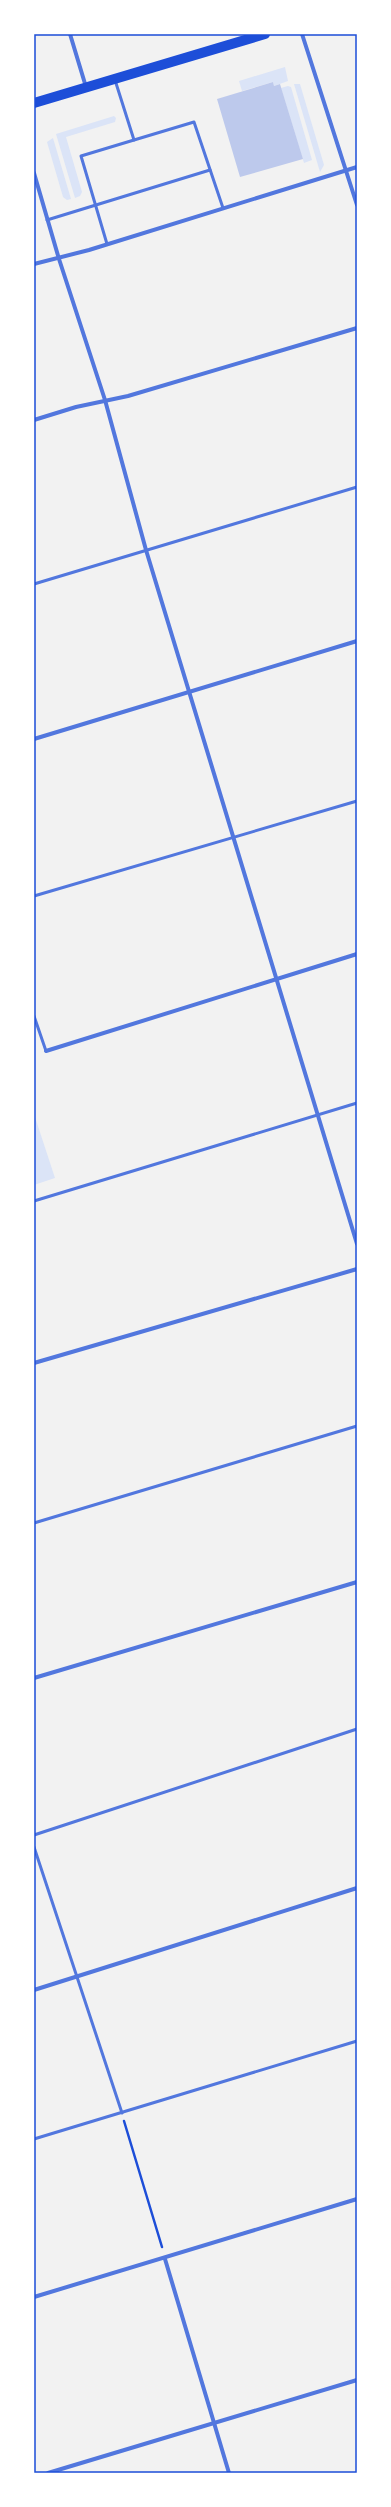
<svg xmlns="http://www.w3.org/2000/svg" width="391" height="2507" viewBox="0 0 391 2507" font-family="Merriweather,serif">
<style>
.green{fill:#dbe4f7}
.building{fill:#bdc9ec}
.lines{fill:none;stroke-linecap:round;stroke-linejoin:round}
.path{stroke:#1d4ed8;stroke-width:2.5}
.service{stroke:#5277de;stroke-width:3}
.minor{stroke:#5277de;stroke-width:4}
.primary{stroke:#1d4ed8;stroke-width:10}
.neatline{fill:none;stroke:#1d4ed8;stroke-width:1.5}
</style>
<rect width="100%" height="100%" fill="#f2f2f2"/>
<!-- green -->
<g class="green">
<path d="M285,67L288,81L274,86L273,82L242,91L239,81Z"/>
<path d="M294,84H300L324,165L320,172Z"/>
<path d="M288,86L291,87L312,160L304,163L281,88Z"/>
<path d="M114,116L116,118L115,122L66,137L82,192L80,196L75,198L56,134Z"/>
<path d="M53,138L71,199L67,200L63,197L47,142Z"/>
<path d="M34,1114L55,1178L34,1185Z"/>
</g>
<!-- building -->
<path class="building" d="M273,82L274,86L280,84L303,159L240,177L217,99Z"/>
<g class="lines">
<!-- path -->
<path class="path" d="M124,2121L162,2247"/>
<!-- service -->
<g class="service">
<path d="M115,80L134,140L194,122L223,208"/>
<path d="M47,220L210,170"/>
<path d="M107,244L81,156L134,140"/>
<path d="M34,584L357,487"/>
<path d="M34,896L357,801"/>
<path d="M34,1016L46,1051"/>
<path d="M34,1201L357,1103"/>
<path d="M34,1523L357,1426"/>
<path d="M34,1835L357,1729"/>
<path d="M34,1847L122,2113"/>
<path d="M34,2139L357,2041"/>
</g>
<!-- minor -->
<g class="minor">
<path d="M70,34L86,87"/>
<path d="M302,34L357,205"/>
<path d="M34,173L59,259L105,400L146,550L357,1244"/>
<path d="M34,264L89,250L357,167"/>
<path d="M34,420L76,407L128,396L357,328"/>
<path d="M34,739L357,641"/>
<path d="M46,1051L357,954"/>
<path d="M34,1363L357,1269"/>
<path d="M34,1678L357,1582"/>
<path d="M34,1990L357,1888"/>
<path d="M165,2259L229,2473"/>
<path d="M34,2297L357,2199"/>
<path d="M48,2473L357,2380"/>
</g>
<!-- primary -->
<path class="primary" d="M34,103L265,34"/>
</g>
<!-- border -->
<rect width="391" height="2507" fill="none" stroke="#ffffff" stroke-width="70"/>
<rect x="35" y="35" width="321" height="2437" class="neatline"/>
</svg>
